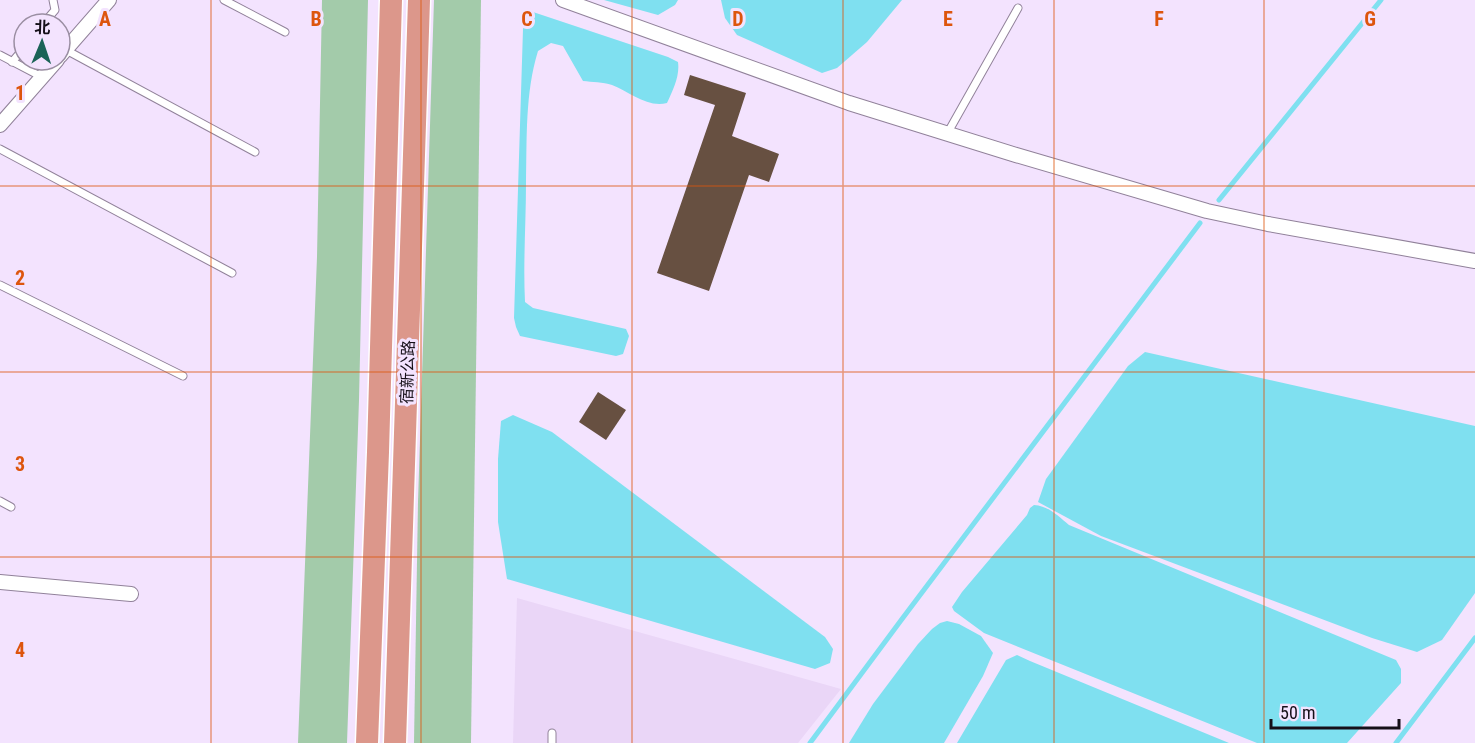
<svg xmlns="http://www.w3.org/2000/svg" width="1475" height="743" viewBox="0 0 1475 743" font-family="'Roboto Condensed','Noto Sans SC',sans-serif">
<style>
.built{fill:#ead6f7}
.green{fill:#a3cbaa}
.water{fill:#7fe0f0}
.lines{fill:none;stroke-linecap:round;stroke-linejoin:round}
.stream{stroke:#7fe0f0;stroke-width:5}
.building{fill:#675041}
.service-casing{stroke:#91829a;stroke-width:9}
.minor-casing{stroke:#91829a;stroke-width:16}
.trunk-casing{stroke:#fff;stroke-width:25}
.service{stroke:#fff;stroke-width:7}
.minor{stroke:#fff;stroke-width:14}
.trunk{stroke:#dc978b;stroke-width:22}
.grid{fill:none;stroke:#dd550d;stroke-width:1.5;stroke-opacity:0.55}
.labels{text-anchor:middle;stroke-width:6;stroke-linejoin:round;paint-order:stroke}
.street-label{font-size:16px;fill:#150f18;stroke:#f3e3fe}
.grid-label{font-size:20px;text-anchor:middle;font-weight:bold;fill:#dd550d;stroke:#f3e3fe;stroke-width:6;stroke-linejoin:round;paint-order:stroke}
</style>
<rect width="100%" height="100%" fill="#f3e3fe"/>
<!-- built -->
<path class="built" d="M517,598L841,689L798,743H513Z"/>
<!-- green -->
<g class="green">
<path d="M322,0H368L359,400L347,743H298L317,257Z"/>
<path d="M434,0H481L471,743H414L418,502Z"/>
</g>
<!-- water -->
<g class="water">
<path d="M604,0H678L675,5L658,15Z"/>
<path d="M721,0H902L867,42L837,68L822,73L737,35L725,18Z"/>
<path d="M533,12L668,57L678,62C680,76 673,90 667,103C647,108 630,92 612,85C603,82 592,82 583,81L563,46L551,43L538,51C525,93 527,139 526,183C526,223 523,263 525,302L533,308L626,329L629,336L623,354L616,356L520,336L516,327L514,318L523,29L524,16Z"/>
<path d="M1145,352L1475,426V593L1442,640L1417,652L1372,638L1101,536L1038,502L1046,479L1128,366Z"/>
<path d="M513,415L552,432L825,637L833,649L830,663L815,669L507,579L498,522V459L501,421Z"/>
<path d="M1034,505C1049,506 1058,516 1069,525L1396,660L1401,669V683L1347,743H1257L984,633L954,611L952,607L962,592L1027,515L1030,508Z"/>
<path d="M947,621L959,624L981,636L993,653L983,676L944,743H849L873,704L918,644L932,629L940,623Z"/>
<path d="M1017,655L1030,661L1229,743H957L1006,660Z"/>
</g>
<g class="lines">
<!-- stream -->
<g class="stream">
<path d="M1219,200L1381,0"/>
<path d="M810,743L902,619L1200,223"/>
<path d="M1396,743L1475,638"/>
</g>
</g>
<!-- building -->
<g class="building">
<path d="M690,75L746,93L732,136L779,154L769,182L749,175L709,291L657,273L715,105L684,95Z"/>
<path d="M598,392L626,410L606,440L579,422Z"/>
</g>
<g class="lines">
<!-- service casing -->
<g class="service-casing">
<g id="service">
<path d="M224,0L285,32"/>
<path d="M43,24L55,10L53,0"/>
<path d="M66,50L255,152"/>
<path d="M0,55L42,77"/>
<path d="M12,62L24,48"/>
<path d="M947,134L1018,8"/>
<path d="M0,149L232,273"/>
<path d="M0,285L183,376"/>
<path d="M0,501L11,507"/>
<path d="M552,733V743"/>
</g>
</g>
<!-- minor casing -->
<g class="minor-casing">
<g id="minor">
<path d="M563,0L849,103L1016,155L1207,211L1268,224L1475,261"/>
<path d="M60,56L109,0"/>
<path d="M0,125L57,60"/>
<path d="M0,582L131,594"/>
</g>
</g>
<!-- trunk casing -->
<g class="trunk-casing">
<g id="trunk">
<path d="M367,743L378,452L391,0"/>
<path d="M395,743L419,0"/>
</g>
</g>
<!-- service -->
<use href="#service" class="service"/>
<!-- minor -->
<use href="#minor" class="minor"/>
<!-- trunk -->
<use href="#trunk" class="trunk"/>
</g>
<!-- grid -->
<path class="grid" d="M211,0V743M421,0V743M632,0V743M843,0V743M1054,0V743M1264,0V743M0,186H1475M0,372H1475M0,557H1475"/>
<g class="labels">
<!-- street labels -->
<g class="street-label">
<text transform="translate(407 372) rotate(-88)" y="6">宿新公路</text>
</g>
</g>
<g class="grid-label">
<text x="105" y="26">A</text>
<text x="316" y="26">B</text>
<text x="527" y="26">C</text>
<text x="738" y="26">D</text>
<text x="948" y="26">E</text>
<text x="1159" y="26">F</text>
<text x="1370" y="26">G</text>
<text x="20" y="100">1</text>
<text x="20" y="285">2</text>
<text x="20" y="471">3</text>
<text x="20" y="657">4</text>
</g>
<!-- north arrow -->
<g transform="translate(42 42) rotate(2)"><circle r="28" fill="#f3e3fe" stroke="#9a8ea2" stroke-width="1.5"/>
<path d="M0-4.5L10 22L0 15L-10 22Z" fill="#1b6357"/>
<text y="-9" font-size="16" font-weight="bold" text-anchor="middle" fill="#150f18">北</text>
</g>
<!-- scale -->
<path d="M1271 719v9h128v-9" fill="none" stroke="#150f18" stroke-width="3"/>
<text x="1280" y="719" font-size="18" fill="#150f18" stroke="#f3e3fe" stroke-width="4.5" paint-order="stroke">50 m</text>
</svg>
